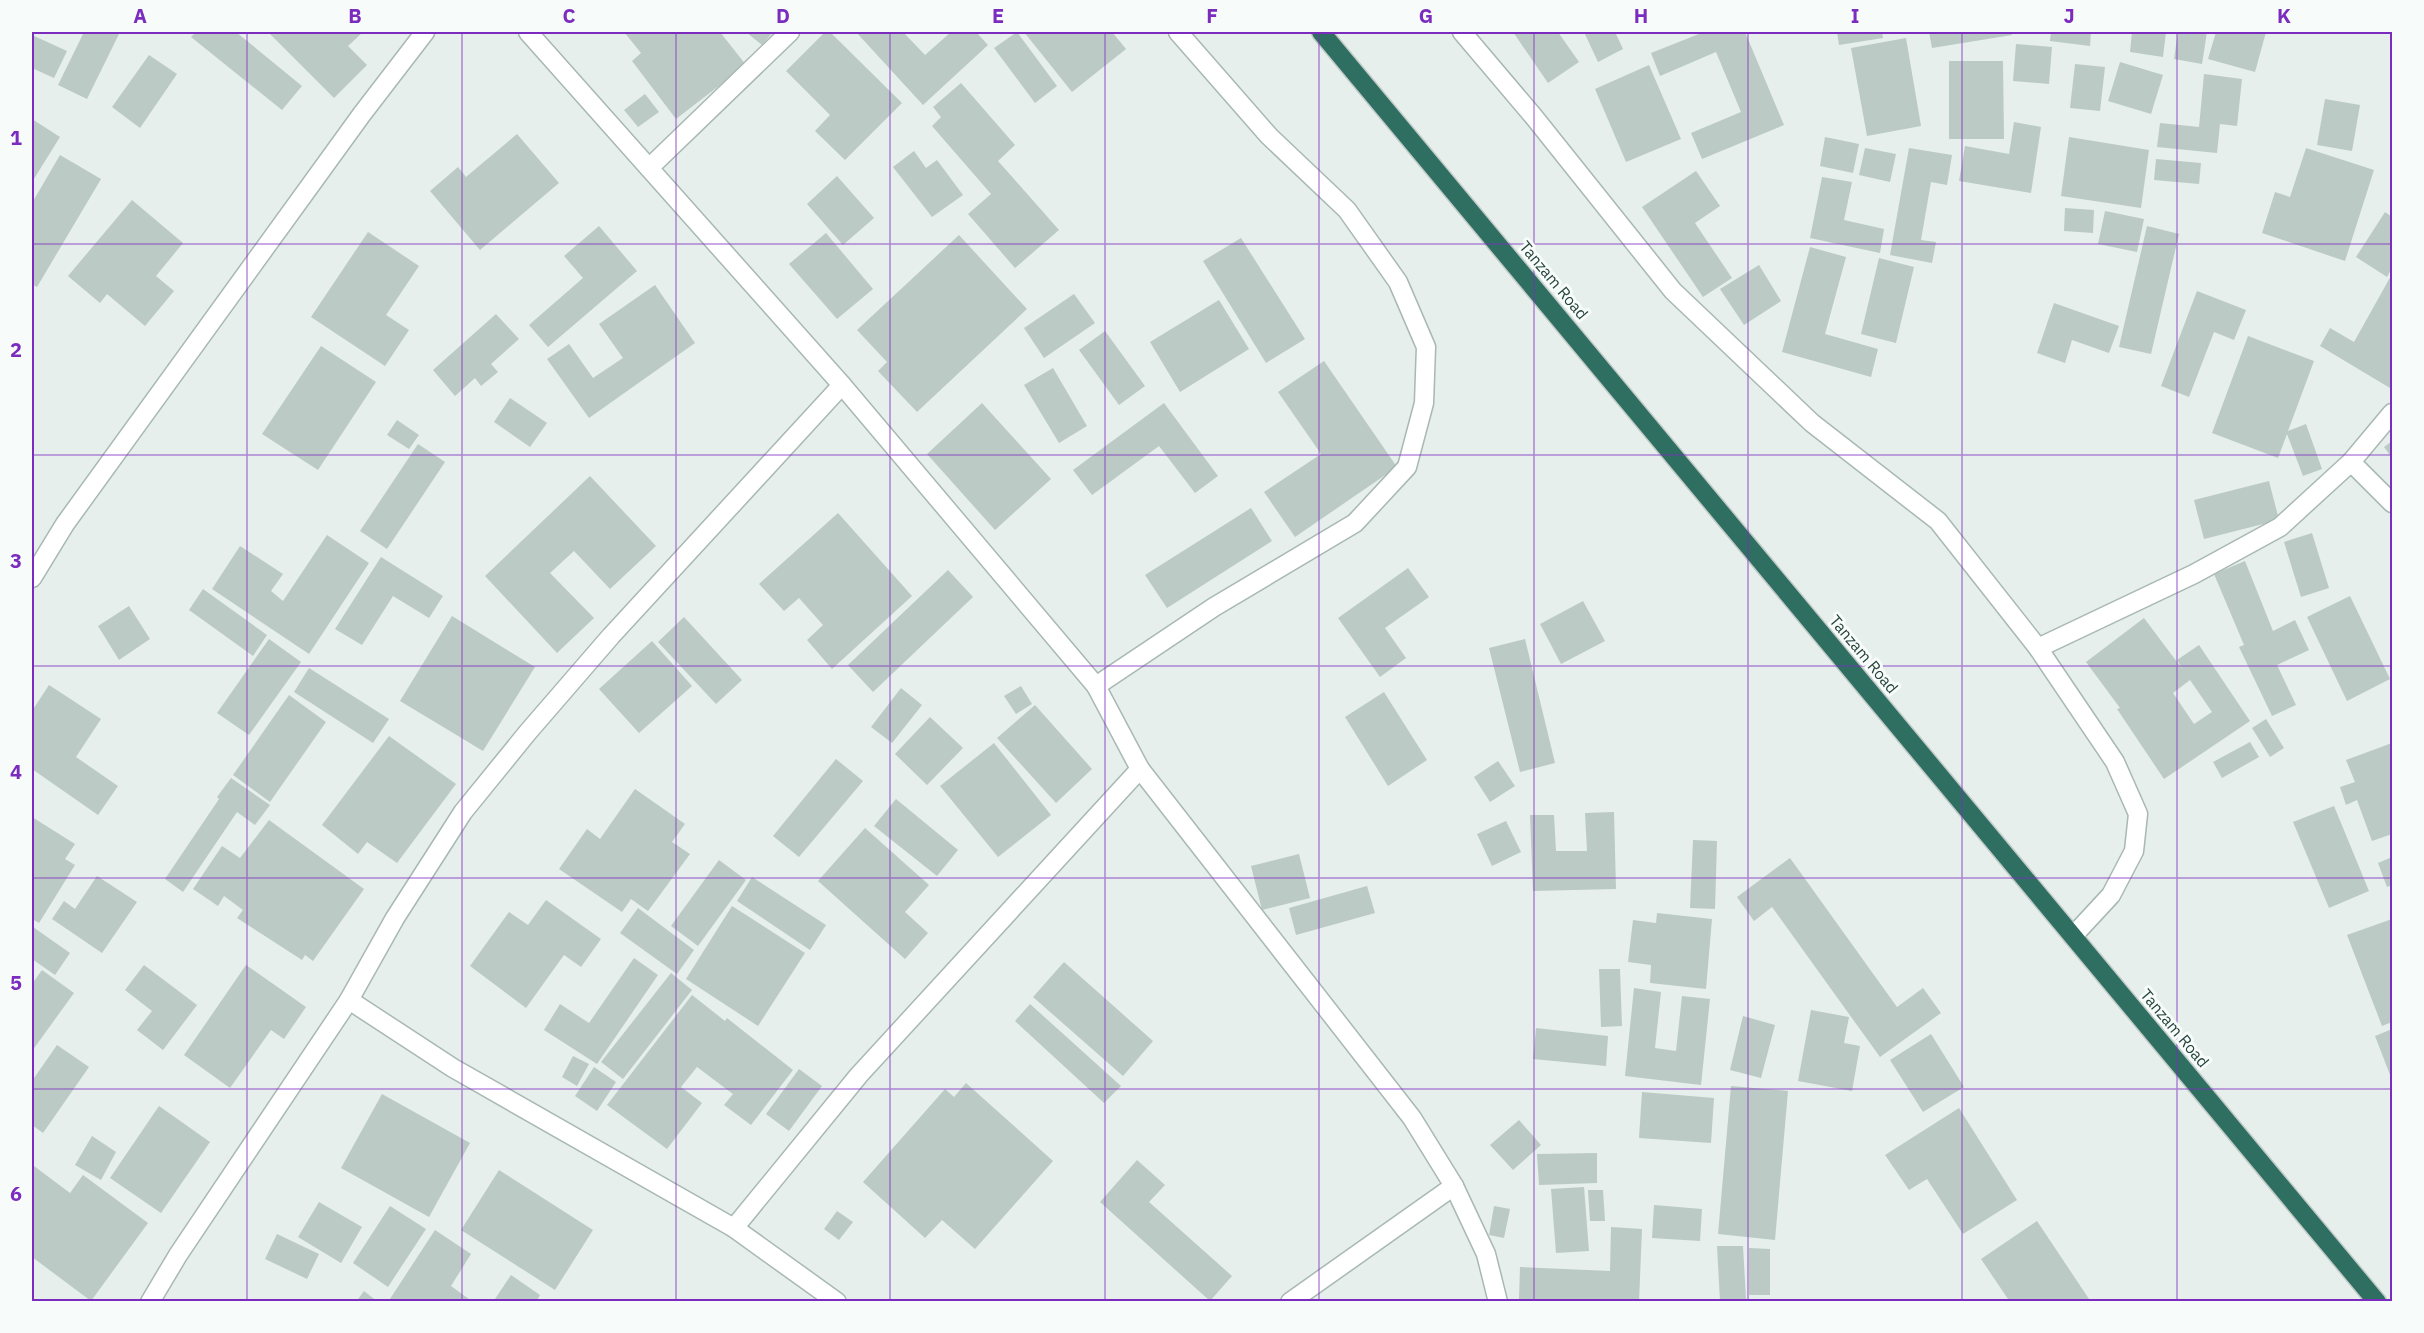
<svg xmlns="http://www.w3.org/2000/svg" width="2424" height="1333" viewBox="0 0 2424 1333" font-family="'IBM Plex Sans',sans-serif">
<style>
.building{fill:#bbcac4;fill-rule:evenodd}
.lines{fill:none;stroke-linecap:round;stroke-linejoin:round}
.street-casing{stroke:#a8b8b2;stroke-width:21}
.highway-casing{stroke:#c2cac8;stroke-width:21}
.street{stroke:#fff;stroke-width:18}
.highway{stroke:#2f6f62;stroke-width:18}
.grid{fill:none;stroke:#7b2cbf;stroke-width:1.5;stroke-opacity:0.55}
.labels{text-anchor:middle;stroke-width:6;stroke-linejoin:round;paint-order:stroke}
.street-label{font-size:16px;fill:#24423a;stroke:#f7fbf9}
.neatline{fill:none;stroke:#7b2cbf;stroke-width:2}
.grid-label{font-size:20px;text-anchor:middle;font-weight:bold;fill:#7b2cbf}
</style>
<rect width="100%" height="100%" fill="#e6efeb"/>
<!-- building -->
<g class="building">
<path d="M84,32H120L87,99L58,85Z"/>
<path d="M196,32H236L302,86L282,110L191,37Z"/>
<path d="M268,32H363L348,46L367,65L334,98Z"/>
<path d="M624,32H720L746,65L676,119L632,61L641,53Z"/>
<path d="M746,32H773L762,45Z"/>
<path d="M825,32H830L902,103L845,160L815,131L830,115L786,71Z"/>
<path d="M856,32H903L925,55L951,32H976L988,45L923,105Z"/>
<path d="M1017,32L1057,86L1035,103L994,48Z"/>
<path d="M1024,32H1112L1126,49L1072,92Z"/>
<path d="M1513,32H1558L1579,62L1548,83Z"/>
<path d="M1584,32H1615L1623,49L1598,62Z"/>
<path d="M1704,32H1745L1784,125L1702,159L1691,133L1741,112L1716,52L1660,76L1651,53Z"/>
<path d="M1837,32H1882L1883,38L1839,45Z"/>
<path d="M1929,32H2011L2012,35L1932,48Z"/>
<path d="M2051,32H2091L2090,46L2050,41Z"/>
<path d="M2132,32H2166L2163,57L2130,52Z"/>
<path d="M2178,32H2207L2202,64L2174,59Z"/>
<path d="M2216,32H2266L2255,72L2208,59Z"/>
<path d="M32,35L67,51L54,78L32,68Z"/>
<path d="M1906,38L1921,126L1867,136L1851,48Z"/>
<path d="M2016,44L2052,47L2049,84L2013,81Z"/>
<path d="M149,55L177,74L140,128L112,107Z"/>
<path d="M1949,61H2003L2004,139H1949Z"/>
<path d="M2120,62L2163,75L2151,114L2108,101Z"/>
<path d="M2075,64L2105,67L2100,111L2070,108Z"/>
<path d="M1649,65L1681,139L1626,162L1595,89Z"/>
<path d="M2204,74L2242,79L2237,126L2220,124L2217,153L2157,147L2160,123L2199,127Z"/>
<path d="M961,83L1015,145L998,161L1059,230L1015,268L968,214L991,194L932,126L941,117L933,107Z"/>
<path d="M645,94L659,112L638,127L624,110Z"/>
<path d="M2325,99L2360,105L2352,151L2317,145Z"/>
<path d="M32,119L60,137L32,182Z"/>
<path d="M2014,122L2041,127L2031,193L1959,181L1965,146L2009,154Z"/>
<path d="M517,134L559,183L480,250L430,191L458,167L466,177Z"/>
<path d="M1825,137L1859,144L1853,173L1820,166Z"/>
<path d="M2069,137L2149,150L2141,208L2061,196Z"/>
<path d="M1865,148L1896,154L1890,182L1859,175Z"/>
<path d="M1909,148L1952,155L1947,185L1931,182L1921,240L1936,242L1932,263L1890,255Z"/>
<path d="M2306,148L2374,170L2345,261L2262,233L2275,192L2290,197Z"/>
<path d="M914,151L926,168L937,160L963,195L932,217L893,167Z"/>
<path d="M60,155L101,179L37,287L32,284V203Z"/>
<path d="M2156,159L2201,163L2199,184L2154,180Z"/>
<path d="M1696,171L1720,206L1695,223L1732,278L1703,297L1642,207Z"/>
<path d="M837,176L874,218L843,245L807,204Z"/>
<path d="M1822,177L1852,182L1844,220L1884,229L1880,253L1810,238Z"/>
<path d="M132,200L183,243L156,276L174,291L145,326L107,294L100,303L68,276Z"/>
<path d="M2065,208L2094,210L2093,233L2064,231Z"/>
<path d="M2105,211L2144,219L2137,252L2098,244Z"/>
<path d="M2385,212L2392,217V268L2387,277L2356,257Z"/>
<path d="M599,226L637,271L548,347L529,325L583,278L564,256Z"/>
<path d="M2147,226L2179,234L2151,354L2119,347Z"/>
<path d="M368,232L419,266L386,315L409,330L385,366L311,317Z"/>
<path d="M826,233L873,289L837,319L789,264Z"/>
<path d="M959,235L1027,309L917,412L878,371L887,362L857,330Z"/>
<path d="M1241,238L1305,339L1266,363L1203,261Z"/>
<path d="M1810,247L1846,257L1825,334L1878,349L1871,377L1782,352Z"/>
<path d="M1879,258L1914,267L1896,343L1861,334Z"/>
<path d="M1759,265L1781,301L1744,325L1720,289Z"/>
<path d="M2392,274V384L2390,388L2320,346L2330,328L2354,342Z"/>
<path d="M655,285L695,343L589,418L547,359L569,344L593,378L623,358L599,324Z"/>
<path d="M2197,291L2246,310L2234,340L2214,332L2189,397L2161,386Z"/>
<path d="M1074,294L1095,323L1044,358L1024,328Z"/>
<path d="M1219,300L1249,349L1180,392L1150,342Z"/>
<path d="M2054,303L2119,326L2109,353L2072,340L2065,363L2037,353Z"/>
<path d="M496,314L519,339L491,364L498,372L481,386L475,378L455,396L433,370Z"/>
<path d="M1105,331L1145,386L1119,405L1079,350Z"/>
<path d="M2248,336L2314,361L2288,431L2306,424L2322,469L2303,476L2287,434L2278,458L2212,433Z"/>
<path d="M321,346L376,382L318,470L262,434Z"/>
<path d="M1324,361L1397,467L1295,537L1264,492L1321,454L1278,392Z"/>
<path d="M1053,368L1087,426L1059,443L1024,385Z"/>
<path d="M510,398L547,423L530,447L494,422Z"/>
<path d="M982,403L1051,479L995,530L927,454Z"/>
<path d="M1164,403L1218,476L1195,493L1159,446L1092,495L1073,470Z"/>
<path d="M397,420L419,435L409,449L387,435Z"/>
<path d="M2392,441V458L2384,447Z"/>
<path d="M418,444L445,462L387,549L360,531Z"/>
<path d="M590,476L656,546L610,589L574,551L550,573L594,618L557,653L485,576Z"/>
<path d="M2269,481L2279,520L2204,539L2194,500Z"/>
<path d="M1251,508L1272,541L1167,608L1145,575Z"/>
<path d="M838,513L912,596L832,669L807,640L823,625L799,598L784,611L759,584Z"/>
<path d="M2312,533L2329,588L2301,597L2284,542Z"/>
<path d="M327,535L369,563L309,654L212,589L240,546L283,574L271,591L283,601Z"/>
<path d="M381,557L443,596L429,618L393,596L362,645L335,629Z"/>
<path d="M2245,561L2273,631L2295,620L2309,650L2277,665L2296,705L2272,716L2239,647L2244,645L2214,574Z"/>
<path d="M1408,568L1429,597L1385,628L1406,658L1380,677L1338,618Z"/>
<path d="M948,570L973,597L873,692L848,665Z"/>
<path d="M203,589L267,635L253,656L189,610Z"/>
<path d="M2350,596L2390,679L2347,701L2307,617Z"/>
<path d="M1583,601L1605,641L1561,664L1540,624Z"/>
<path d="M129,606L150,639L119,660L98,626Z"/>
<path d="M452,616L535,667L483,751L400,701Z"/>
<path d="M684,617L742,680L716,704L658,642Z"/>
<path d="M2144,618L2183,670L2177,660L2199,645L2250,721L2164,779L2117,709L2120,708L2086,662ZM2190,680L2212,712L2194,724L2173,693Z"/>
<path d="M269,639L301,662L249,735L217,713Z"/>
<path d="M1525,639L1555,763L1520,772L1489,648Z"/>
<path d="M652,641L692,686L639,733L599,689Z"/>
<path d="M309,668L389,719L373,743L294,692Z"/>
<path d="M49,685L101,719L76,757L118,786L98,815L32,769V711Z"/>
<path d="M1021,686L1032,704L1016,714L1004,696Z"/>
<path d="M901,688L922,705L892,743L871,727Z"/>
<path d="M1384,692L1427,760L1388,786L1345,717Z"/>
<path d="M289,695L326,722L270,802L233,775Z"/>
<path d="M1035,705L1092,769L1056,803L997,738Z"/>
<path d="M930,717L963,748L927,785L895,754Z"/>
<path d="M2266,719L2284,748L2270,757L2252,728Z"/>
<path d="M389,736L456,784L397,863L367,842L358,854L322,825Z"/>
<path d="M2250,742L2259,757L2222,778L2213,762Z"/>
<path d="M994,743L1051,815L998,857L940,786Z"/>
<path d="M2392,743V834L2372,841L2357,800L2346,805L2340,787L2355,782L2346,760Z"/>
<path d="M836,759L863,781L799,857L773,836Z"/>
<path d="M1498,761L1515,786L1490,802L1474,777Z"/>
<path d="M231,778L270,805L255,825L237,812L183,892L165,879L219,799L217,797Z"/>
<path d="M635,789L685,824L672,842L690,854L648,911L631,899L622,912L559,869L587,829L600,839Z"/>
<path d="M896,799L958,850L937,876L874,826Z"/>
<path d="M2334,806L2369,891L2329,908L2293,822Z"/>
<path d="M1614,812L1616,889L1533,891L1530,815H1554L1556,851H1587L1585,813Z"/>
<path d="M32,817L75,844L65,859L75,865L39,923L32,919Z"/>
<path d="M269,820L364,889L313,961L305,955L302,960L237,918L243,910L224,896L218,906L193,889L222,846L240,858Z"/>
<path d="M1506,821L1521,852L1492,866L1477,834Z"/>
<path d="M865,828L929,885L905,912L928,933L905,959L818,881Z"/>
<path d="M1693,840L1717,841L1715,909L1690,908Z"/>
<path d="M1299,854L1310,898L1262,910L1251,866Z"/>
<path d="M2392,857V885L2387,887L2378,863Z"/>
<path d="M1790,858L1897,1007L1923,988L1941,1013L1880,1057L1772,907L1754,921L1737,897Z"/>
<path d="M719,860L746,880L698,946L671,926Z"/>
<path d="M97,876L137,902L102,953L52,919L64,901L75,909Z"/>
<path d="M752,877L826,925L810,950L737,901Z"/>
<path d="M1367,886L1375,913L1296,935L1289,908Z"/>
<path d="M546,900L601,939L581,967L564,955L526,1008L470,966L509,912L528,925Z"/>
<path d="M732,906L805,953L758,1026L686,979Z"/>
<path d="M638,908L694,950L677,974L620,933Z"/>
<path d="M1657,913L1712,919L1706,989L1650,983L1651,965L1628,962L1633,920L1656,923Z"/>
<path d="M2392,919V1022L2382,1026L2347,935Z"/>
<path d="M33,927L70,953L55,975L32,959V930Z"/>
<path d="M634,958L658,975L597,1064L544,1030L560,1004L589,1023Z"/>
<path d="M1064,962L1153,1041L1123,1076L1033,997Z"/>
<path d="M144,965L197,1005L163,1050L137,1030L152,1011L125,990Z"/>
<path d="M246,965L306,1007L284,1039L271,1030L230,1088L184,1055Z"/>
<path d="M1599,969H1620L1622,1026L1601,1027Z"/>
<path d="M42,970L74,993L32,1051V984Z"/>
<path d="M671,973L692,990L623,1079L601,1062Z"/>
<path d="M1634,988L1661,992L1655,1048L1676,1051L1682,996L1710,999L1701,1085L1625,1076Z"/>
<path d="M692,995L725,1021L727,1018L793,1070L751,1125L724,1105L733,1094L697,1067L681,1087L702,1103L667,1149L607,1105Z"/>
<path d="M1030,1004L1121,1086L1104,1103L1015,1021Z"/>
<path d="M1811,1010L1849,1017L1844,1043L1860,1046L1852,1091L1798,1081Z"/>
<path d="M1743,1016L1775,1025L1761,1078L1730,1070Z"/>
<path d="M1536,1028L1608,1036L1606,1066L1533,1059Z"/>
<path d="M2392,1029V1080L2375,1036Z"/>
<path d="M1931,1034L1964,1087L1923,1112L1890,1060Z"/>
<path d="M57,1045L89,1067L43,1133L32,1125V1081Z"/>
<path d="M573,1056L589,1064L577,1086L562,1077Z"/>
<path d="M594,1067L616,1082L597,1111L575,1096Z"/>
<path d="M799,1069L822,1086L789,1131L766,1114Z"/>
<path d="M966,1083L1053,1161L975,1249L942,1220L925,1238L863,1182L945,1089L954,1097Z"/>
<path d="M1731,1086L1788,1091L1775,1240L1718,1234Z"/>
<path d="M1642,1092L1714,1098L1711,1143L1639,1138Z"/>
<path d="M382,1094L470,1143L429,1217L341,1168Z"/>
<path d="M159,1106L210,1142L161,1213L110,1178Z"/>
<path d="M1959,1108L2017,1200L1963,1234L1927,1179L1909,1190L1885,1155Z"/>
<path d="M1519,1120L1541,1145L1513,1170L1490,1145Z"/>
<path d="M92,1136L116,1152L101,1180L75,1165Z"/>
<path d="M1597,1153V1183L1539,1185L1537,1154Z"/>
<path d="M1137,1160L1165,1185L1149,1202L1232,1276L1210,1301L1100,1202Z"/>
<path d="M34,1166L70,1193L83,1175L148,1223L91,1301L32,1257V1169Z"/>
<path d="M499,1170L593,1230L555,1290L461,1230Z"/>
<path d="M1584,1187L1589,1251L1556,1253L1551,1189Z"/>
<path d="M1588,1190H1603L1605,1221H1590Z"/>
<path d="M319,1202L362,1227L341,1263L298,1237Z"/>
<path d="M1654,1205L1702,1209L1700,1241L1652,1238Z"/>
<path d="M390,1206L426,1229L388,1287L353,1263Z"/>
<path d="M1494,1206L1510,1209L1504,1238L1489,1235Z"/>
<path d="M837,1211L853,1222L839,1240L824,1229Z"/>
<path d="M2037,1221L2091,1302H2010L1981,1259Z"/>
<path d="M1611,1227L1642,1229L1639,1302L1519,1299L1520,1267L1610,1271Z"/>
<path d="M435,1230L471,1254L451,1286L473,1302H388Z"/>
<path d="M277,1234L319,1254L307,1279L265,1259Z"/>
<path d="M1717,1246H1743L1746,1299L1720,1301Z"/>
<path d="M1749,1248L1770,1249V1295H1749Z"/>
<path d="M511,1275L540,1295L536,1302H493Z"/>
<path d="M364,1291L378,1302H356Z"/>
</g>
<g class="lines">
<!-- street casing -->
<g class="street-casing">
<g id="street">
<path d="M528,32L842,385L1096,686L1140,769L1412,1118L1454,1186L1486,1254L1498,1302"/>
<path d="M1462,32L1534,117L1673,291L1812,423L1938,521L2038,648L2115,762L2138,814L2134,851L2111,895L2073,936"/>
<path d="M649,168L790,32"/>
<path d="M2351,462L2392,503"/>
<path d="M32,578L65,524L362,114L425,32"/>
<path d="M2038,648L2194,574L2280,527L2351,462L2392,413"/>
<path d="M1096,686L1214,607L1355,523L1407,467L1424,403L1426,347L1398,282L1347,210L1269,136L1178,32"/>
<path d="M349,1000L453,1068L734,1228L837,1302"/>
<path d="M734,1228L859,1075L1140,769"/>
<path d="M150,1302L178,1255L349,1000L395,918L463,812L528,732L611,636L842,385"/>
<path d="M1290,1302L1454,1186"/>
</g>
</g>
<!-- highway casing -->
<g class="highway-casing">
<path id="highway" d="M1321,32L2377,1302"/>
</g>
<!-- street -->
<use href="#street" class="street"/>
<!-- highway -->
<use href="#highway" class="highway"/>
</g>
<!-- grid -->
<path class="grid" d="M247,32V1302M462,32V1302M676,32V1302M890,32V1302M1105,32V1302M1319,32V1302M1534,32V1302M1748,32V1302M1962,32V1302M2177,32V1302M32,244H2392M32,455H2392M32,666H2392M32,878H2392M32,1089H2392"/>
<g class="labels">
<!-- street labels -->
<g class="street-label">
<text transform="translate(1554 280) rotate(50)" y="6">Tanzam Road</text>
<text transform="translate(1864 654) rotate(50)" y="6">Tanzam Road</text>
<text transform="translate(2175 1028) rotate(50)" y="6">Tanzam Road</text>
</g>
</g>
<!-- border -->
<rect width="2424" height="1333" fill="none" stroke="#f7fbf9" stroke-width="66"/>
<rect x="33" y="33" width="2358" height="1267" class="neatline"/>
<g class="grid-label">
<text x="140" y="23">A</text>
<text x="355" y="23">B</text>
<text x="569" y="23">C</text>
<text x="783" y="23">D</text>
<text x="998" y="23">E</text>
<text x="1212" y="23">F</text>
<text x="1426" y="23">G</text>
<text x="1641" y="23">H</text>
<text x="1855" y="23">I</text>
<text x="2069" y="23">J</text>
<text x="2284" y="23">K</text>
<text x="16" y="145">1</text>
<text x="16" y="357">2</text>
<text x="16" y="568">3</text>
<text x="16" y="779">4</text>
<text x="16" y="990">5</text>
<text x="16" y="1201">6</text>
</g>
</svg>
